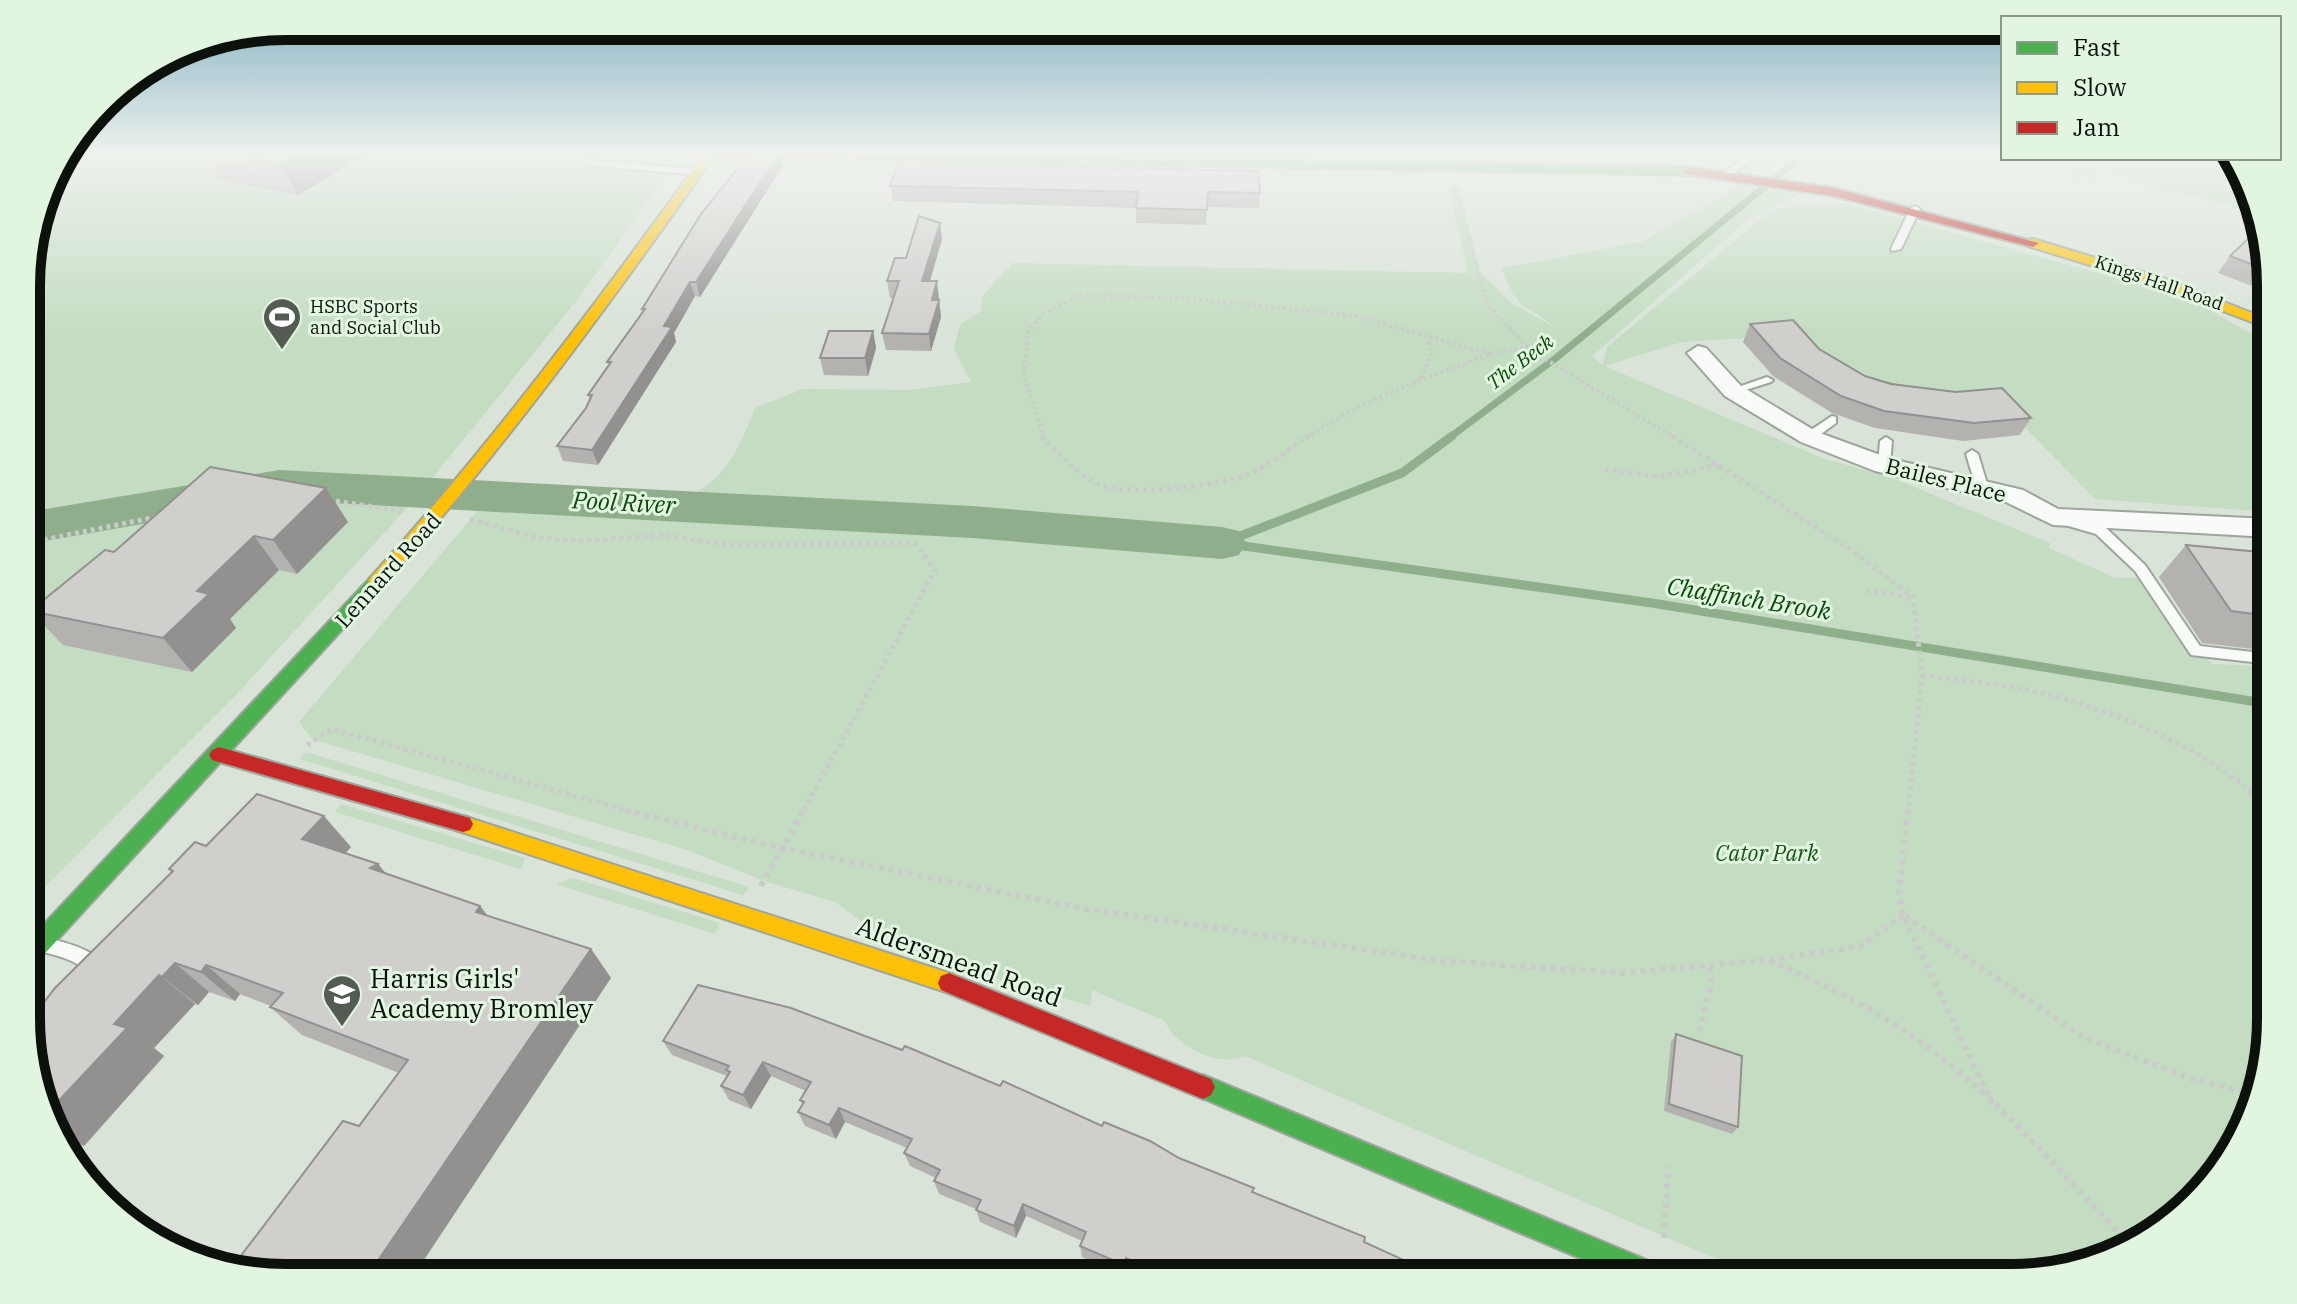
<svg xmlns="http://www.w3.org/2000/svg" width="2297" height="1304" viewBox="0 0 2297 1304" font-family="'IBM Plex Serif',serif">
<style>
.green{fill:#c4dcc2;fill-rule:evenodd}
.lines{fill:none;stroke-linecap:round;stroke-linejoin:round}
.stream-far1{stroke:#8fae8c;stroke-width:7}
.stream{stroke:#8fae8c;stroke-width:9}
.river{fill:#8fae8c;fill-rule:evenodd}
.lane-casing{stroke:#9da59c;stroke-width:4}
.street-casing{stroke:#9da59c;stroke-width:4}
.fast-casing{stroke:#9da59c;stroke-width:4}
.slow-casing{stroke:#9da59c;stroke-width:4}
.jam-casing{stroke:#9da59c;stroke-width:4}
.path-far2{stroke:#c9ccc9;stroke-width:4;stroke-dasharray:3 3;stroke-linecap:butt}
.path-far1{stroke:#c9ccc9;stroke-width:5;stroke-dasharray:4 4;stroke-linecap:butt}
.path{stroke:#c9ccc9;stroke-width:6;stroke-dasharray:5 5;stroke-linecap:butt}
.lane{fill:#f9fbf9;fill-rule:evenodd}
.street{fill:#f9fbf9;fill-rule:evenodd}
.fast{fill:#4caf50;fill-rule:evenodd}
.slow{fill:#ffc107;fill-rule:evenodd}
.jam{fill:#c62828;fill-rule:evenodd}
.wall{fill:#b3b2af}
.shaded-wall{fill:#92918f}
.building{fill:#d0cfcc;stroke:#92918f;stroke-width:2}
.labels{text-anchor:middle;stroke-width:6;stroke-linejoin:round;paint-order:stroke}
.far-street-label{font-size:18px;fill:#0c120b;stroke:#e2f5e0}
.far-poi-label{font-size:18px;fill:#0c120b;stroke:#e2f5e0;text-anchor:start}
.far-water-label{font-size:20px;font-style:italic;fill:#0b490b;stroke:#e2f5e0}
.street-label{font-size:22px;fill:#0c120b;stroke:#e2f5e0}
.park-label{font-size:22px;font-style:italic;fill:#195418;stroke:#e2f5e0}
.water-label{font-size:24px;font-style:italic;fill:#0b490b;stroke:#e2f5e0}
.near-street-label{font-size:26px;fill:#0c120b;stroke:#e2f5e0}
.near-poi-label{font-size:26px;fill:#0c120b;stroke:#e2f5e0;text-anchor:start}
.rim{fill:none;stroke:#0c120b;stroke-width:10}
</style>
<rect width="100%" height="100%" fill="#d9e3d8"/>
<!-- green -->
<g class="green">
<path d="M66,153H683L577,300L429,482L257,478L28,520V251L53,170Z"/>
<path d="M2006,158H2111L2095,182Z"/>
<path d="M2115,158H2233L2252,212L2106,173Z"/>
<path d="M1768,180L1802,192L1748,219L1592,356L1603,365L1607,347L1773,209L1845,203L2188,298L2270,344V512L2095,499L1994,396L1869,394L1791,335L1682,342L1604,366L1825,459L1890,477L2050,543L2049,548L2115,578H2140L2212,664L2270,666V1036L2237,1148L2142,1243L2029,1277L1761,1278L1245,1056C1220,1068 1175,1047 1165,1021L1092,990L1090,1006L966,970L869,927L835,902L764,881L687,850L325,743L311,738L299,722L496,489L673,503C722,486 737,455 755,408L803,389L910,390L971,382L954,348L960,325L981,311L982,296L1013,263L1468,273L1448,187H1459L1480,272L1513,304L1554,327C1526,303 1516,311 1502,268L1641,242L1742,185ZM949,513L1129,527L1127,531L1180,536L928,523Z"/>
<path d="M277,487L416,498L234,697L28,904V524Z"/>
<path d="M306,752L749,887L743,895L300,759Z"/>
<path d="M341,804L525,858L521,869L335,812Z"/>
<path d="M573,878L720,923L715,934L556,884Z"/>
</g>
<g class="lines">
<!-- stream-far1 -->
<path class="stream-far1" d="M1449,438L1556,358L1806,153"/>
<!-- stream -->
<g class="stream">
<path d="M1225,542L1402,473L1452,436"/>
<path d="M1222,543L1652,603L2269,704"/>
</g>
<!-- river -->
<path class="river" d="M279,470L972,506L1222,527L1239,531L1246,543L1239,555L1222,559L972,538L279,500L28,544V512Z"/>
<!-- lane casing -->
<g class="lane-casing">
<g id="lane">
<path d="M1753,153H1762L1730,176H1724V172Z"/>
<path d="M588,160L697,169L702,172L697,175L585,165V161Z"/>
<path d="M1915,206L1920,209L1901,249L1892,251L1891,249L1910,209Z"/>
<path d="M1767,377L1773,380L1771,382L1733,394L1727,391Z"/>
<path d="M1832,416L1836,417V423L1813,440H1805V434Z"/>
<path d="M1886,437L1892,441L1890,465L1884,469L1878,465L1880,441Z"/>
<path d="M1972,450L1978,454L1988,487L1986,490L1982,491L1976,487L1966,454Z"/>
<path d="M2069,518L2106,528L2145,565L2200,646L2270,654V664L2191,655L2135,571L2096,534L2065,525L2063,522Z"/>
<path d="M45,937C63,943 110,950 100,977L94,979L88,977C80,958 56,957 39,950L37,945L39,940Z"/>
</g>
</g>
<!-- street casing -->
<g class="street-casing">
<path id="street" d="M1698,346L1706,348L1741,386L1817,432L1891,459L2023,490L2058,509L2270,519V537L2053,525L2006,502L1875,471L1801,442L1725,396L1687,353Z"/>
</g>
<!-- fast casing -->
<g class="fast-casing">
<g id="fast">
<path d="M853,153L1690,167L1696,171L1690,175L850,159L844,156Z"/>
<path d="M377,575L386,581L383,585L36,963L28,966V941L371,577Z"/>
<path d="M1203,1075L1668,1269L1672,1278H1627L1195,1095L1191,1087L1195,1079Z"/>
</g>
</g>
<!-- slow casing -->
<g class="slow-casing">
<g id="slow">
<path d="M705,153H850L856,156L850,159L713,158C609,305 503,450 383,585H371L368,581L371,577C492,443 600,299 705,153Z"/>
<path d="M2033,239L2165,279L2270,320V329L2155,285L2028,246V240Z"/>
<path d="M463,816L949,973L957,976L960,983L957,990L949,993L456,830L453,824L456,818Z"/>
</g>
</g>
<!-- jam casing -->
<g class="jam-casing">
<g id="jam">
<path d="M1690,167L1834,188L2039,243L2033,247L1834,196L1686,174L1684,171Z"/>
<path d="M219,747L463,816L470,818L473,824L470,830L463,832L212,760L209,755L212,750Z"/>
<path d="M949,973L1211,1079L1215,1087L1211,1095L1203,1099L941,990L938,983L941,976Z"/>
</g>
</g>
<!-- path-far2 -->
<g class="path-far2">
<path d="M1454,185L1488,306L1532,351L1675,438"/>
<path d="M1491,354L1528,347"/>
<path d="M1421,378L1432,352L1428,339"/>
<path d="M1044,438L1024,375L1028,332L1043,314L1078,295L1196,299L1355,316L1491,354"/>
<path d="M1306,438C1363,400 1427,377 1491,354"/>
</g>
<!-- path-far1 -->
<g class="path-far1">
<path d="M1042,436C1059,455 1076,472 1098,484C1123,498 1225,485 1251,473C1271,464 1290,448 1309,436"/>
<path d="M1672,436L1850,549L1913,597L1922,675L1908,812"/>
<path d="M1605,469L1659,477L1719,465"/>
<path d="M328,500L401,511"/>
<path d="M470,519L538,538L583,541L663,535L729,545L915,543L935,570L803,812"/>
<path d="M28,543L156,517"/>
<path d="M1866,591L1912,597"/>
<path d="M1922,675C1968,682 2017,685 2062,698C2132,718 2221,756 2270,811"/>
<path d="M307,745L332,729L633,812"/>
</g>
<!-- path -->
<g class="path">
<path d="M625,810L781,848L1087,909L1442,961L1621,973L1768,960L1860,946L1903,915"/>
<path d="M1908,810L1899,893L1903,915L1992,1104"/>
<path d="M761,886L804,810"/>
<path d="M1905,916L2085,1038L2192,1079L2253,1094"/>
<path d="M1769,960C1815,981 1862,1002 1905,1031C1992,1089 2059,1171 2131,1246"/>
<path d="M1699,1031L1712,982L1709,965"/>
<path d="M1664,1238L1668,1167"/>
</g>
<!-- lane -->
<use href="#lane" class="lane"/>
<!-- street -->
<use href="#street" class="street"/>
<!-- fast -->
<use href="#fast" class="fast"/>
<!-- slow -->
<use href="#slow" class="slow"/>
<!-- jam -->
<use href="#jam" class="jam"/>
</g>
<!-- wall -->
<g class="wall">
<path d="M203,153H369L298,195L219,180Z"/>
<path d="M750,153H781L783,165L700,297L695,296L674,333L676,342L598,465L563,461L557,446L586,408L590,399L588,395L609,365L607,362L643,312L642,309Z"/>
<path d="M890,186L1260,193L1259,208L1207,207L1206,225L1136,223V208L893,201Z"/>
<path d="M942,239L930,281L939,298L941,317L931,351L886,350L882,333L894,298H890L887,281Z"/>
<path d="M2230,256L2270,267V293L2218,273Z"/>
<path d="M1750,324L1819,349L1865,376L2031,418L2020,435L1963,441L1875,428L1832,413L1773,376L1743,342Z"/>
<path d="M873,331L876,348L868,376L824,375L820,358Z"/>
<path d="M326,488L348,522L297,574L279,570L230,619L236,628L192,672L63,645L30,611L114,552Z"/>
<path d="M2186,545L2270,553V651L2202,643L2159,577Z"/>
<path d="M206,846L351,847L345,854L378,864L385,873L480,906L487,915L591,949L611,978L359,1126L399,1073L302,1035L270,1007L271,1006L240,994L235,1001L209,992L198,1005L195,1004L154,1048L164,1056L84,1146L71,1140L64,1148L28,1053L171,872L169,869Z"/>
<path d="M1676,1034L1738,1127L1732,1134L1664,1111L1671,1042Z"/>
<path d="M663,1041L902,1050L1000,1086L1179,1158L1432,1273L1436,1267L1458,1278H1145L1127,1270L1124,1276L1082,1257L1080,1246L1082,1241L1026,1216L1016,1238L980,1222L976,1209L939,1194L934,1181L936,1178L910,1166L904,1153L907,1148L845,1122L836,1139L805,1126L798,1112L803,1105L800,1100L806,1091L771,1076L751,1109L729,1100L721,1086L727,1076L672,1055Z"/>
</g>
<!-- shaded-wall -->
<g class="shaded-wall">
<path d="M300,153H369L298,195L281,164Z"/>
<path d="M779,153H781L783,165L700,297L696,282Z"/>
<path d="M940,223L942,239L925,298L922,281Z"/>
<path d="M937,281L941,317L931,351L929,334L932,300Z"/>
<path d="M690,282L695,296L674,333L676,342L598,465L592,450Z"/>
<path d="M873,331L876,348L868,376L865,358Z"/>
<path d="M326,488L348,522L297,574L273,540Z"/>
<path d="M254,536L279,570L230,619L236,628L192,672L163,638L197,591Z"/>
<path d="M324,816L351,847L330,870L302,839Z"/>
<path d="M378,864L404,895L370,868Z"/>
<path d="M480,906L503,936L476,912Z"/>
<path d="M591,949L611,978L412,1278H366Z"/>
<path d="M175,963L209,992L198,1005L162,977Z"/>
<path d="M206,965L240,994L235,1001L201,972Z"/>
<path d="M159,975L195,1004L154,1048L164,1056L84,1146L57,1130L50,1110L114,1024Z"/>
<path d="M763,1062L771,1076L751,1109L743,1095Z"/>
<path d="M839,1108L845,1122L836,1139L829,1125Z"/>
<path d="M58,1132L71,1140L64,1148Z"/>
<path d="M1023,1204L1026,1216L1016,1238L1014,1226Z"/>
<path d="M1126,1258L1127,1270L1124,1276V1265Z"/>
</g>
<!-- building -->
<g class="building">
<path d="M221,153H300L281,164Z"/>
<path d="M750,153H779L696,282H690L664,326L672,327L592,450L557,446L586,408L592,395H588L611,362H607L645,309H642L701,214Z"/>
<path d="M898,163L1258,171L1260,193L1208,192L1207,210L1136,208L1138,192L890,186Z"/>
<path d="M919,216L940,223L922,281H937L932,300H939L929,334L882,333L899,281H887L895,258H906Z"/>
<path d="M2250,237L2262,241L2270,267V271L2230,256Z"/>
<path d="M1793,320L1819,349L1865,376L1891,384L1956,392L2002,388L2031,418L1974,423L1884,411L1841,396L1780,358L1750,324Z"/>
<path d="M829,331H873L865,358H820Z"/>
<path d="M210,467L326,488L273,540L254,536L197,591L209,594L163,638L30,611L105,550L114,552Z"/>
<path d="M2186,545L2270,553V616L2231,611Z"/>
<path d="M257,794L324,816L302,839L378,864L370,868L480,906L476,912L591,949L366,1278H284L234,1265L343,1121L359,1126L408,1060L270,1007L283,993L206,965L201,972L175,963L162,977L159,975L114,1024L127,1028L50,1110L28,1053V1023L55,988L173,871L169,869L195,842L206,846Z"/>
<path d="M698,985L791,1008L902,1050L905,1046L1000,1086L1003,1081L1102,1126L1104,1122L1150,1141L1179,1158L1254,1188L1252,1192L1365,1237L1364,1242L1434,1274L1436,1267L1458,1278H1199L1188,1273L1186,1278H1172L1126,1258L1124,1265L1080,1246L1086,1232L1023,1204L1014,1226L976,1210L981,1200L934,1181L940,1170L904,1153L912,1139L839,1108L829,1125L798,1112L804,1102L800,1100L811,1082L763,1062L743,1095L721,1086L730,1072L726,1070L729,1066L663,1041Z"/>
<path d="M1676,1034L1742,1056L1738,1127L1669,1104Z"/>
</g>
<!-- sky -->
<linearGradient id="sky" x2="0" y2="1"><stop stop-color="#84b2c3"/><stop offset="0.46" stop-color="#eef2ed"/><stop offset="1" stop-color="#eef2ed" stop-opacity="0"/></linearGradient>
<rect width="2297" height="335" fill="url(#sky)"/>
<!-- icons -->
<defs>
<g id="stadium-pin" transform="scale(2)"><path d="M0 17L-7.5 6A9.5 9.5 0 1 1 7.5 6Z" fill="#545b53" stroke="#e2f5e0"/><path d="M0-5a6.5 5 0 1 0 0 10a6.5 5 0 1 0 0-10ZM-3.5-1.8h7v3.6h-7Z" fill="#fff"/></g>
<g id="school-pin" transform="scale(2)"><path d="M0 17L-7.5 6A9.5 9.5 0 1 1 7.5 6Z" fill="#545b53" stroke="#e2f5e0"/><path d="M0-5L7-2L0 1L-7-2ZM-4 1L0 2.5L4 1V4Q0 6-4 4Z" fill="#fff"/></g>
</defs>
<g fill-rule="evenodd">
<use href="#stadium-pin" x="282" y="317"/>
<use href="#school-pin" x="342" y="994"/>
</g>
<g class="labels">
<!-- far-street labels -->
<g class="far-street-label">
<text transform="translate(2159 283) rotate(19)" y="6">Kings Hall Road</text>
</g>
<!-- far-poi labels -->
<g class="far-poi-label">
<text x="310" y="313">HSBC Sports<tspan x="310" dy="21">and Social Club</tspan></text>
</g>
<!-- far-water labels -->
<g class="far-water-label">
<text transform="translate(1520 362) rotate(-37)" y="7">The Beck</text>
</g>
<!-- street labels -->
<g class="street-label">
<text transform="translate(1946 480) rotate(14)" y="8">Bailes Place</text>
<text transform="translate(388 570) rotate(-48)" y="8">Lennard Road</text>
</g>
<!-- park labels -->
<g class="park-label">
<text x="1767" y="861">Cator Park</text>
</g>
<!-- water labels -->
<g class="water-label">
<text transform="translate(624 503) rotate(3)" y="8">Pool River</text>
<text transform="translate(1749 599) rotate(9)" y="8">Chaffinch Brook</text>
</g>
<!-- near-street labels -->
<g class="near-street-label">
<text transform="translate(959 962) rotate(20)" y="9">Aldersmead Road</text>
</g>
<!-- near-poi labels -->
<g class="near-poi-label">
<text x="370" y="988">Harris Girls'<tspan x="370" dy="30">Academy Bromley</tspan></text>
</g>
</g>
<!-- crop -->
<path d="M0 0H2297V1304H0ZM285 40H2012A245 245 0 0 1 2257 285V1019A245 245 0 0 1 2012 1264H285A245 245 0 0 1 40 1019V285A245 245 0 0 1 285 40Z" fill="#e2f5e0" fill-rule="evenodd"/>
<path class="rim" d="M285 40H2012A245 245 0 0 1 2257 285V1019A245 245 0 0 1 2012 1264H285A245 245 0 0 1 40 1019V285A245 245 0 0 1 285 40Z"/>
<!-- legend -->
<rect x="2001" y="16" width="280" height="144" fill="#e2f5e0" stroke="#8c9a8b" stroke-width="2"/>
<rect x="2017" y="42" width="40" height="12" fill="#4caf50" stroke="#8c9a8b" stroke-width="2"/>
<text x="2073" y="56" font-size="24" fill="#0c120b">Fast</text>
<rect x="2017" y="82" width="40" height="12" fill="#ffc107" stroke="#8c9a8b" stroke-width="2"/>
<text x="2073" y="96" font-size="24" fill="#0c120b">Slow</text>
<rect x="2017" y="122" width="40" height="12" fill="#c62828" stroke="#8c9a8b" stroke-width="2"/>
<text x="2073" y="136" font-size="24" fill="#0c120b">Jam</text>
</svg>
